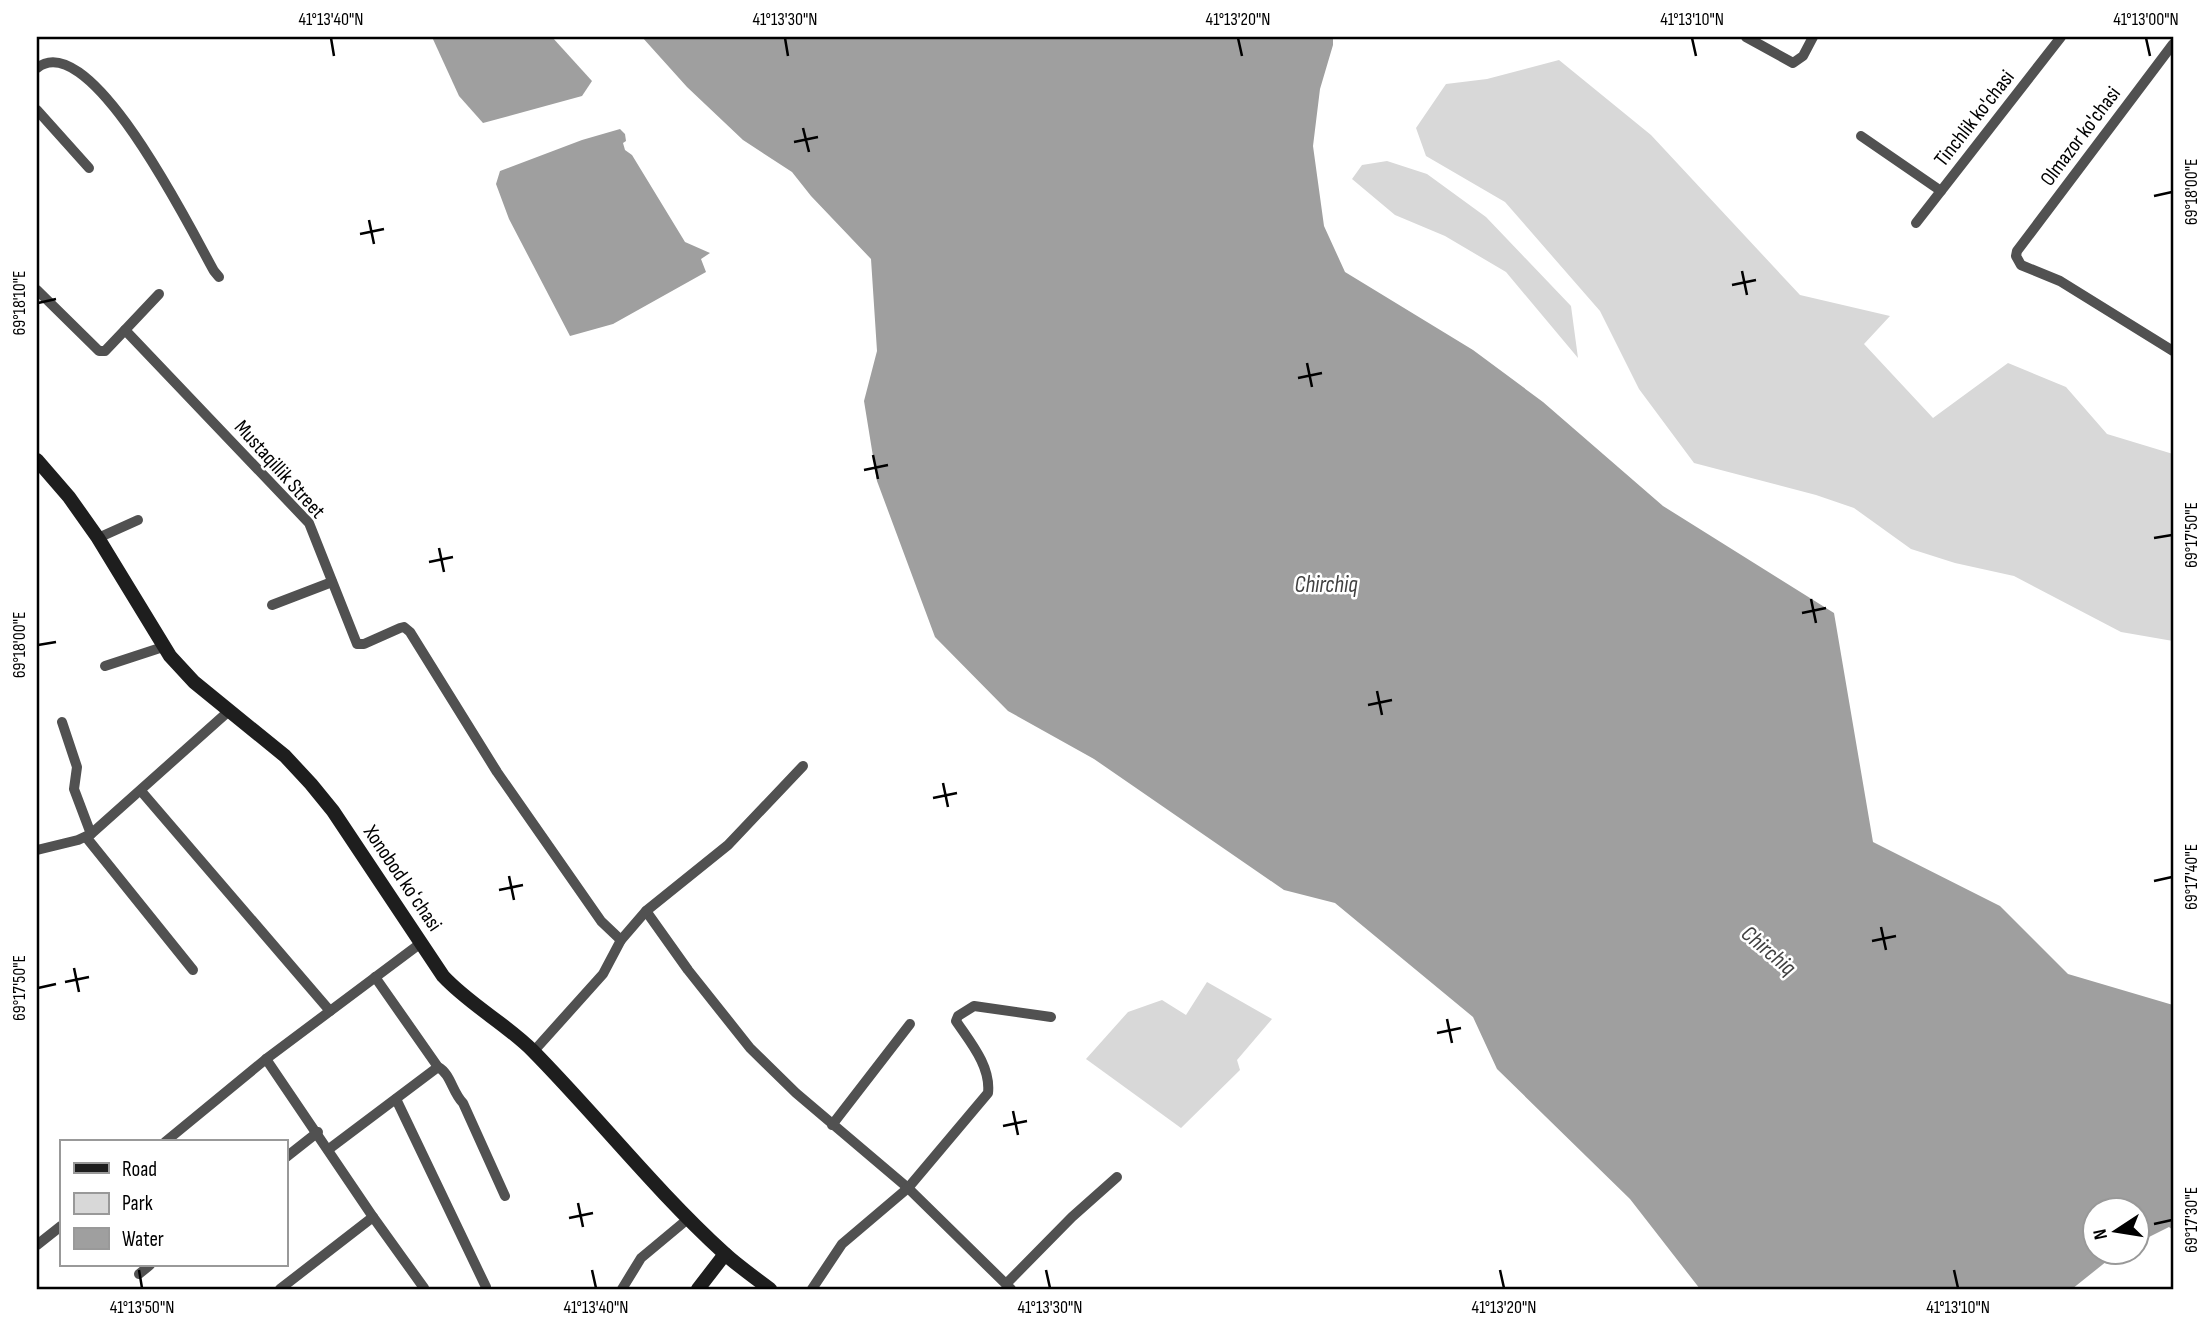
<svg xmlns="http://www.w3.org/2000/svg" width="2210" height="1326" viewBox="0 0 2210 1326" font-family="'Sofia Sans Condensed',sans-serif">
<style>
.green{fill:#d8d8d8}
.water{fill:#9f9f9f}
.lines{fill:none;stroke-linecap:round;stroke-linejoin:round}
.street{stroke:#515151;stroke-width:10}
.secondary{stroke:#1e1e1e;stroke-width:14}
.ticks{fill:none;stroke:#000;stroke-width:2.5}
.labels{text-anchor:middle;stroke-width:5;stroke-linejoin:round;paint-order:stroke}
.street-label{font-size:21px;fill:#000;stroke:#fff}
.water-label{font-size:23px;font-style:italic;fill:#404040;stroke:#fff}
.neatline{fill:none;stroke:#000;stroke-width:2.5}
.ticks-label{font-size:18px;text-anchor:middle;fill:#000}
</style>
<rect width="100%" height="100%" fill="#fff"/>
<!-- green -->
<g class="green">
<path d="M1559,60L1651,135L1800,295L1890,316L1864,344L1933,418L2008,363L2066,387L2107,434L2173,454V641L2121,632L2014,576L1955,563L1911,549L1854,508L1816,495L1694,463L1639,389L1600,311L1505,202L1426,156L1416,128L1446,84L1487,79Z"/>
<path d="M1387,161L1427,174L1486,217L1571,306L1578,358L1506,272L1445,236L1395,215L1352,179L1362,165Z"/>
<path d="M1207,982L1272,1019L1237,1060L1240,1070L1181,1128L1086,1059L1128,1012L1162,1000L1186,1015Z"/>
</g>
<!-- water -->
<g class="water">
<path d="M432,37H552L592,81L582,96L483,123L459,96Z"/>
<path d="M642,37H1333V45L1320,89L1313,146L1324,226L1345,272L1473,350L1543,402L1663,506L1834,613L1873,842L2000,906L2068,974L2173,1005V1230L2169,1227L2137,1243L2136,1210H2094V1252L2117,1253L2072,1289H1700L1630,1199L1497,1069L1473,1017L1335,903L1284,890L1094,759L1008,711L935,637L877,481L864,401L877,351L871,259L811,196L792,172L743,140L687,87Z"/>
<path d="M620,129L625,134L626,141L623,143L625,150L632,155L685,242L710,253L701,259L706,272L613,324L570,336L509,219L496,184L500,171L582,140Z"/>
</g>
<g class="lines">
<!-- street -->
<g class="street">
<path d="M1746,37L1793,63L1803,56L1813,37"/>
<path d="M2173,44L2017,251L2016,256L2021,265L2060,281L2173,351"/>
<path d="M37,68C91,25 194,236 214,271L219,277"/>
<path d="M37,110L89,168"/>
<path d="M1861,136L1941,191"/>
<path d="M1916,223L2061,37"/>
<path d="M37,290L99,351H105L125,330L309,523L357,644H364L400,628L404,627L410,632L497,772L601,921L621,940"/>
<path d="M125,330L159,294"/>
<path d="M98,538L138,520"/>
<path d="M272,605L332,582"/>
<path d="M105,666L163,647"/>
<path d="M62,722L77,767L74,789L91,834"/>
<path d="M141,791L330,1011"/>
<path d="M86,837L193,970"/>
<path d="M37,850L78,840L91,834L230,710"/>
<path d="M646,911L688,970L750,1048L796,1093L908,1188L1011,1289"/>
<path d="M375,977L438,1067C451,1074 452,1092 463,1103L505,1196"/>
<path d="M533,1052L603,974L621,940L646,911L728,845L803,766"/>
<path d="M266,1059L373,1217L424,1288"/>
<path d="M396,1099L486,1287"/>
<path d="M832,1125L910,1024"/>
<path d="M165,1142L266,1059L421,943"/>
<path d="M329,1149L438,1067"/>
<path d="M285,1158L318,1132"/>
<path d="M37,1245L61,1226"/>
<path d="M139,1274L150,1265"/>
<path d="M1006,1284L1072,1217L1117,1177"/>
<path d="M280,1289L373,1217"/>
<path d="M622,1289L641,1258L689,1218"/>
<path d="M812,1289L842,1244L908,1188L988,1093C991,1066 970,1042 956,1021L958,1016L974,1006L1051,1017"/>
</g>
<!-- secondary -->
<g class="secondary">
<path d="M37,460L69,497L98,538L170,656L194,682L285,756L311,784L333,811L443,976C470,1005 505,1023 533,1051C598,1117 655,1190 724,1253C738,1266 754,1277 770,1289"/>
<path d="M698,1289L725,1254"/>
</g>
</g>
<!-- ticks -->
<path class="ticks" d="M331,38L334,56M785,38L788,56M1238,38L1242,56M1692,38L1696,56M2146,38L2150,56M803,128L809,152M794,142L818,137M2154,196L2172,192M369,220L374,244M360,234L384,229M1742,271L1747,295M1732,285L1756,280M38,303L56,299M1307,363L1312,387M1298,378L1322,373M873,455L878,479M864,470L888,465M2154,538L2172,535M439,548L444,572M429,562L453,557M1811,599L1816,623M1802,613L1826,608M38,645L56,642M1377,691L1382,715M1368,705L1392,700M943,783L948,807M933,798L957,793M509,876L514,900M2154,881L2172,877M499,890L523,885M1881,927L1886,950M1872,941L1896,936M74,968L79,992M65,982L89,977M38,988L56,984M1447,1019L1452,1043M1437,1033L1461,1028M1013,1111L1018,1135M1003,1126L1027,1121M578,1203L583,1227M569,1218L593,1213M2154,1224L2172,1220M139,1270L142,1288M592,1270L596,1288M1046,1270L1050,1288M1500,1270L1504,1288M1954,1270L1958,1288"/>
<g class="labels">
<!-- street labels -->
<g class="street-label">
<text transform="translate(1974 118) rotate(-52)" y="7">Tinchlik ko'chasi</text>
<text transform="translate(2080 136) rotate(-53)" y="7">Olmazor ko'chasi</text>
<text transform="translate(280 469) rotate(48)" y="7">Mustaqillik Street</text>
<text transform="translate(403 878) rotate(56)" y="7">Xonobod koʻchasi</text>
</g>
<!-- water labels -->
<g class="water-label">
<text x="1326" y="592">Chirchiq</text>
<text transform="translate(1769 950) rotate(40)" y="8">Chirchiq</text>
</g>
</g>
<!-- border -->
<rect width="2210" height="1326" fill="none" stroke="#ffffff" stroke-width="77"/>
<!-- legend -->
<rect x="60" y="1140" width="228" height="126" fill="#ffffff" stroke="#999999" stroke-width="2"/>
<rect x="74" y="1163" width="35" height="10" fill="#1e1e1e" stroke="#999999" stroke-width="2"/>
<text x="122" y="1176" font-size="21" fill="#000000">Road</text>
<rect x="74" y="1193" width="35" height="21" fill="#d8d8d8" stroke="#999999" stroke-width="2"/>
<text x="122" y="1210" font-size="21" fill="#000000">Park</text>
<rect x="74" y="1228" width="35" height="21" fill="#9f9f9f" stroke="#999999" stroke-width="2"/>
<text x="122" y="1246" font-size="21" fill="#000000">Water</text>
<!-- north arrow -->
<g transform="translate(2116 1231) rotate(258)"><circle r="33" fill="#ffffff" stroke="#999999" stroke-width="2"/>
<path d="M0-5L12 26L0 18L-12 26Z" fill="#000000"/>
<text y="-10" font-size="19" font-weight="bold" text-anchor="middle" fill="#000000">N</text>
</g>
<rect x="38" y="38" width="2134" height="1250" class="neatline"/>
<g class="ticks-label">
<text x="331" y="25">41°13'40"N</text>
<text x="785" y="25">41°13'30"N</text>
<text x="1238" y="25">41°13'20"N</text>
<text x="1692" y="25">41°13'10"N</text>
<text x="2146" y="25">41°13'00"N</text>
<text transform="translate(2191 192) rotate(-90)" y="6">69°18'00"E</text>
<text transform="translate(19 303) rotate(-90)" y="6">69°18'10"E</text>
<text transform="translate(2191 535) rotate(-90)" y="6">69°17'50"E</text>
<text transform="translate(19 645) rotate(-90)" y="6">69°18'00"E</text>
<text transform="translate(2191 877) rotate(-90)" y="6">69°17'40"E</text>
<text transform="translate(19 988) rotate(-90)" y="6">69°17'50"E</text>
<text transform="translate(2191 1220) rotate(-90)" y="6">69°17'30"E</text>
<text x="142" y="1313">41°13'50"N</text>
<text x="596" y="1313">41°13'40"N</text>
<text x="1050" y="1313">41°13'30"N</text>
<text x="1504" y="1313">41°13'20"N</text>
<text x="1958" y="1313">41°13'10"N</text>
</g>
</svg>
